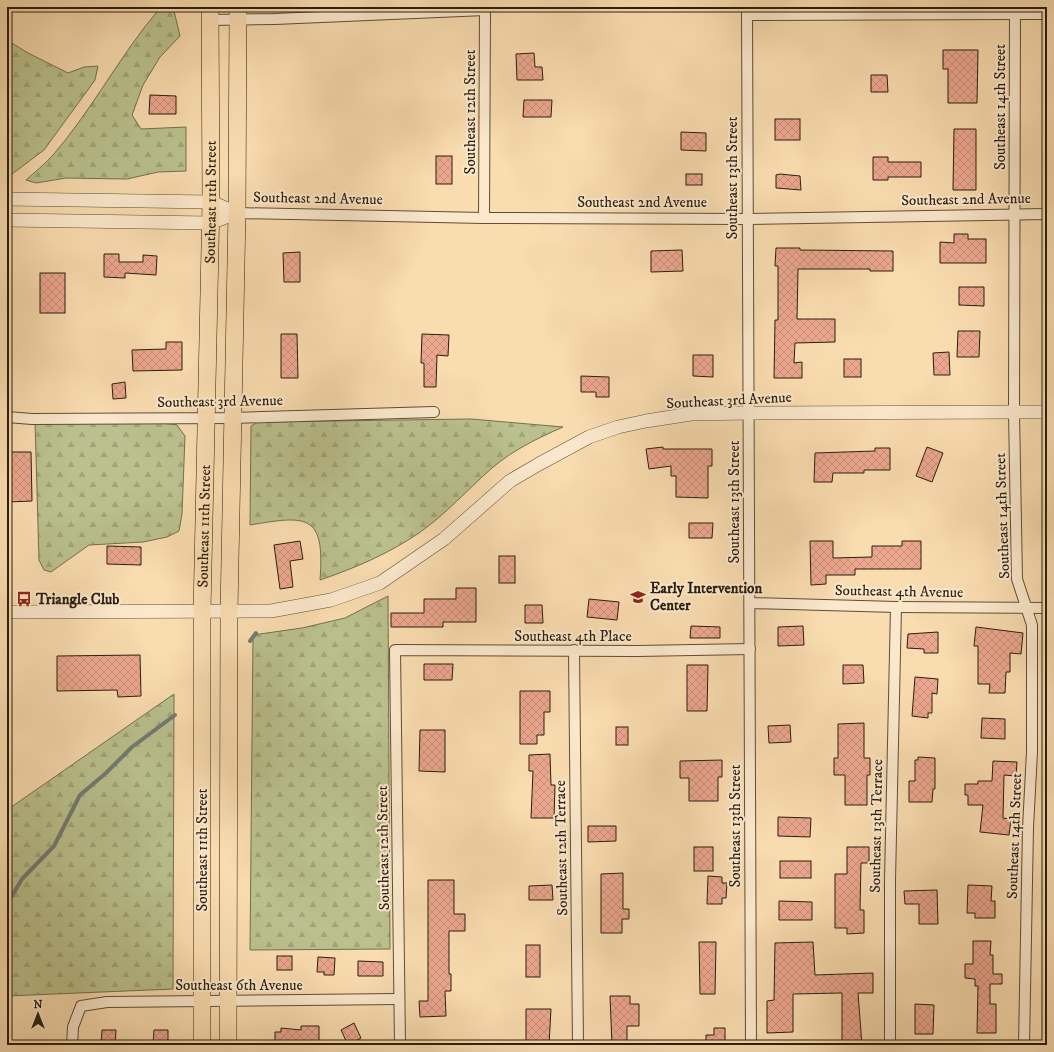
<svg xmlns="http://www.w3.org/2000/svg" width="1054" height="1052" viewBox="0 0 1054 1052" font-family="'IM FELL DW Pica',serif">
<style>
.forest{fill:url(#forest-firs);stroke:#72704e}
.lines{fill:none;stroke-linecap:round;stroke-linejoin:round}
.stream{stroke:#727b73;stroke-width:4}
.building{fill:url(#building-cross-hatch);stroke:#2b1e0f}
.minor-casing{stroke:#5e4e37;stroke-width:12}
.tertiary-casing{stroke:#5e4e37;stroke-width:14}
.trunk-casing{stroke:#2b1e0f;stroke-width:18}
.minor{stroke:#fbe8cc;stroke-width:10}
.tertiary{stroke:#fbe8cc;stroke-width:13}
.trunk{stroke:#f9dcb0;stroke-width:17}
.labels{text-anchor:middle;stroke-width:4;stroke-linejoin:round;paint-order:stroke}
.street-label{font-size:15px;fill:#2b1e0f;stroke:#fbe8cc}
.poi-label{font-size:15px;font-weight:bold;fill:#2b1e0f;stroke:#fbe8cc;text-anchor:start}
</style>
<defs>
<pattern id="forest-firs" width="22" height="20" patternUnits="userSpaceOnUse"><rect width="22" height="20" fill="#bac18e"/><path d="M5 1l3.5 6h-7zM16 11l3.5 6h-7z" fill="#a0a579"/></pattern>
<pattern id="building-cross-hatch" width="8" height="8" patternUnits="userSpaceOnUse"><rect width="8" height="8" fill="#eca78f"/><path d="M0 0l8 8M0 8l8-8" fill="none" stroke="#cb8f7a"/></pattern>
</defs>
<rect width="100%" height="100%" fill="#f9dcb0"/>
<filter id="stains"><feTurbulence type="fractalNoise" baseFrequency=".005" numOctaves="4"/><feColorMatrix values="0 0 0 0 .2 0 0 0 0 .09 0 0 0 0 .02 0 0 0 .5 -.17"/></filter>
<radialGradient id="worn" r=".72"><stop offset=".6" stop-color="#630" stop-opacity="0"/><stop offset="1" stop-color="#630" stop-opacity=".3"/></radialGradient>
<!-- forest -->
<g class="forest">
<path d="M161,7L174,11L180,36L160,57L143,85L132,115L141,129L186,127V171L158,172L127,179L66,178L36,183L26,180C35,172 45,164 53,155C93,109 121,53 161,7Z"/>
<path d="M7,40L28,53L68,73L84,67L98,66L95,80L44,150L12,174H7Z"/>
<path d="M471,419L563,427C538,438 513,450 492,468C467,490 446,514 419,533C388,554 355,568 320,580C325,514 308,515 250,525L251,426L258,422Z"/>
<path d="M35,421L155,422L177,425L185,436L182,514L179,531L167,537L143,542L89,545L51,572L44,570L39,560Z"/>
<path d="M388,596L390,949L250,950L253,635L302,628L345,618Z"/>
<path d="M174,694L173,989L7,996V810Z"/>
</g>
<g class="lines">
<!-- stream -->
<g class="stream">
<path d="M250,641L256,633"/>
<path d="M7,904L22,879L54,846L80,795L106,773L132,747L175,715"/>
</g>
</g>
<!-- building -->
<g class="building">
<path d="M943,50H978L977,103H948V69H943Z"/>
<path d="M534,53L535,67H542L543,80H517L516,54Z"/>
<path d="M871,75H887L888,92H871Z"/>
<path d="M150,95L176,96V114H149Z"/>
<path d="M524,100H552L551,117H523Z"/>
<rect x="775" y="119" width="25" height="21"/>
<path d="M954,129H976V190H953Z"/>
<path d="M681,132L706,133V151L681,150Z"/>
<rect x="436" y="156" width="16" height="28"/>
<path d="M873,157H888V162H921V177H888V180H873Z"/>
<rect x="686" y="174" width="16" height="11"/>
<path d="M780,174L800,176L801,190L776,188V175Z"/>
<path d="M954,234H968V239H986V263H940V242L954,243Z"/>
<path d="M776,248H800V250L893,251V271H870V269H798L797,319H835V342L795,343L794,363L802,362V378H774L775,320H778V266H775Z"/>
<path d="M682,250L683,271L651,272V251Z"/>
<path d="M300,252V282H284L283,253Z"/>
<path d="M104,254H119V262H143V255L157,256L156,275L125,273V278L104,277Z"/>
<rect x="40" y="273" width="25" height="40"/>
<path d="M959,287H984V306L959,305Z"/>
<path d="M958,331H980L979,357H957Z"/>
<path d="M281,334H297L298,378H281Z"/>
<path d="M422,334L449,335L448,356L437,355L436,387H424V363H421Z"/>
<path d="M166,342H182V370L133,371L132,350L166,349Z"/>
<path d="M949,352L950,375H934L933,353Z"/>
<path d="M693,355H713V377L693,376Z"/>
<rect x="844" y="359" width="17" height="18"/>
<path d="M581,376L609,377V397H596V392H581Z"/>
<path d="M125,382L126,398L113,399L112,384Z"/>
<path d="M663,447V449H712V466H708V498L676,497V476H671V466L649,469L646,449Z"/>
<path d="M927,447L943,453L932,482L916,476Z"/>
<path d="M875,448H890V470H864V473H833L832,482H814L815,453L875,451Z"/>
<path d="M7,452H31L32,501L7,502Z"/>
<path d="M689,523H713L712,538H689Z"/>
<path d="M300,541L303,559L290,561L293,587L280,589L274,545Z"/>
<path d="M810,541H833V558L872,557V546H902V541H921V569H855V575H826V584L811,585Z"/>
<path d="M107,546L141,547V565L107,564Z"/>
<rect x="499" y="556" width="16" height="27"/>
<path d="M456,588H476V622H443V627H391V613H424V599H456Z"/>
<path d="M589,599L619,602L617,620L587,617Z"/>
<path d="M525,605H542L543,623H525Z"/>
<path d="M691,626L720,627V638H690Z"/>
<path d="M803,626L804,645L778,646V627Z"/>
<path d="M976,627L1023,633L1021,654L1010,653V672H1006L1005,693H989L990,684H978V646H974Z"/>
<path d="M938,632V653H924V649L907,648L908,634Z"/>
<path d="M140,655L141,696L118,697L117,690L57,691V656Z"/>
<path d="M424,664H453L452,680H424Z"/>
<path d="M687,665H708L707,711H687Z"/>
<path d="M843,665H863L864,683L843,684Z"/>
<path d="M915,677L938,679L937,694L932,693V713H928V718L912,716Z"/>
<path d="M520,691H550V712H544V735H537V744H520Z"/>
<path d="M982,718L1005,719V739L981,738Z"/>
<path d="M864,723V758H870V775H867V805H845V775H834V758H838V724Z"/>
<path d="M790,725L791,742L769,743L768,726Z"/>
<rect x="616" y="727" width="12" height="18"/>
<path d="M420,730H445V772L419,771Z"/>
<path d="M550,754L551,785H555L554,818H531L533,771H529V755Z"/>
<path d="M918,757L935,758V789H933L932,802H909V781H915V760H918Z"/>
<path d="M722,760V777H718V801H689V778H680V761Z"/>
<path d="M993,761L1017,762L1016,776L1004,775L1003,818L1011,819L1009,835L980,832L983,805H968V795H965V784H978V781H992Z"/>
<path d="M778,817L811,818L810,837L778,836Z"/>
<path d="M588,826H616V841L588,842Z"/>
<rect x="694" y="847" width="19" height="24"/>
<path d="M847,847H869V863H861L860,910H864V933L847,934V928H835V874H847Z"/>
<rect x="780" y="861" width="31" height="17"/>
<path d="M623,873V909H629V919H622V933H601V874Z"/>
<path d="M708,876L722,877V883H727L726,898H722V904H707Z"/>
<path d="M428,880H454V914H465V931H449V974H451V991H445L446,1016L420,1017L419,1001H428Z"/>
<path d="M552,885L553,900H529V886Z"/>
<path d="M968,885L992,886L991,901H995V918H975V913H967Z"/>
<path d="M937,890L938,924H919V904H905L904,891Z"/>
<path d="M779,901L812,902V920H779Z"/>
<path d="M973,941H991L990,955H993V974H1002V984H990V1004H996V1033H977L978,986H975V979L965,978V964H973Z"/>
<path d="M699,942H716L715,994H700Z"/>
<path d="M813,942L815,975L873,973V993H858L862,1045H842V993L793,994V1032L767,1033V1001L774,1000L775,943Z"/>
<rect x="526" y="945" width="14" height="32"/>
<rect x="277" y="956" width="15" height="14"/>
<path d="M318,957L335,958L334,975H324V972H317Z"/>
<path d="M358,961L383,962V976H358Z"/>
<path d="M610,996H630V1004H639V1026H627V1045H612Z"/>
<path d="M915,1004L934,1005L933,1034H915Z"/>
<path d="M526,1009H551L549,1045H526Z"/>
<path d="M354,1023L361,1038L348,1045L341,1030Z"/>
<path d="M301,1026H319V1045H275V1032H281V1028L301,1030Z"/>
<path d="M714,1028H725V1045H706V1035H714Z"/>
<path d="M102,1030H116L115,1045H101Z"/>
<path d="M154,1030H168V1045H153Z"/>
</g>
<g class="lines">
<!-- minor casing -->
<g class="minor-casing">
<g id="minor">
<path d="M747,7L751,1045"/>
<path d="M1015,7L1014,412L1017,579L1032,625V752L1028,828L1024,1045"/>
<path d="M747,15L1047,14"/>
<path d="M210,20L275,19L485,10"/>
<path d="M237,213L484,218L747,219L1047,214"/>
<path d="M484,218L485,7"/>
<path d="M7,417L32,419L233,418L434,412"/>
<path d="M750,603L896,607L1047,608"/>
<path d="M574,650L578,1045"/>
<path d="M72,1045L73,1027L81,1006L107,1002L399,999"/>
<path d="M400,1045L395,650L637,651L750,649"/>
<path d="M890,1045V880L896,607"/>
</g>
</g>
<!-- tertiary casing -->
<g class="tertiary-casing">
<g id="tertiary">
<path d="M7,199L211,202L237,213"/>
<path d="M7,220L210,223L237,213"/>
<path d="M7,612L271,611L331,600L380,583L444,539L510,481L539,464L589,437L618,427L646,421L691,414L749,413L1047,412"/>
</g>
</g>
<!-- trunk casing -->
<g class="trunk-casing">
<g id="trunk">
<path id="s1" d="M202,1045V611L211,202L210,7"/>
<path d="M228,1045L229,611L237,213L238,7"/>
</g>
</g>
<!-- minor -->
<use href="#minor" class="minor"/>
<!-- tertiary -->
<use href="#tertiary" class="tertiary"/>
<!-- trunk -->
<use href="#trunk" class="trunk"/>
</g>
<!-- icons -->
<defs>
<g id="school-bare" transform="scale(1.2)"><path d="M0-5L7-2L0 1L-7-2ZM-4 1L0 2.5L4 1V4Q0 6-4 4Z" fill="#8f2418" stroke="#fbe8cc" stroke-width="2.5" paint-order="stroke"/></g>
<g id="bus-bare" transform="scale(1.2)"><path d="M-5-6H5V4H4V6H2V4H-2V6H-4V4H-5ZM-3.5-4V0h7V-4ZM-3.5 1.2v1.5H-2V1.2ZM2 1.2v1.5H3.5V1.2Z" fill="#8f2418" stroke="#fbe8cc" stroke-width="2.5" paint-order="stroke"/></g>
</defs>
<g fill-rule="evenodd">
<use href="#school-bare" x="638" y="597"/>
<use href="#bus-bare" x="24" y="599"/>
</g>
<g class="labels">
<!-- street labels -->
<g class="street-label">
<text transform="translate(1000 107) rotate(-90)" y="5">Southeast 14th Street</text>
<text transform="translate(470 112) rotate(-90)" y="5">Southeast 12th Street</text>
<text transform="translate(732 178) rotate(-90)" y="5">Southeast 13th Street</text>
<text transform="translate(318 198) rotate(1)" y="5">Southeast 2nd Avenue</text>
<text transform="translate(966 199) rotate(-1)" y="5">Southeast 2nd Avenue</text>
<text dy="5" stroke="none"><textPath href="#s1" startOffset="843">Southeast 11th Street</textPath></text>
<text x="642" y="207">Southeast 2nd Avenue</text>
<text transform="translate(729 400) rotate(-3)" y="5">Southeast 3rd Avenue</text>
<text transform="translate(220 401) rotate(-1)" y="5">Southeast 3rd Avenue</text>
<text transform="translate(734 502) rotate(-90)" y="5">Southeast 13th Street</text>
<text transform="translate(1002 516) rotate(-92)" y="5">Southeast 14th Street</text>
<text dy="5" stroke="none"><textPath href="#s1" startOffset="519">Southeast 11th Street</textPath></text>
<text transform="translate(899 591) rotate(1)" y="5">Southeast 4th Avenue</text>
<text x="573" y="641">Southeast 4th Place</text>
<text transform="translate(735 826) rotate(-90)" y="5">Southeast 13th Street</text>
<text transform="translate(876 826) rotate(-89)" y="5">Southeast 13th Terrace</text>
<text transform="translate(1014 836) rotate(-88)" y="5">Southeast 14th Street</text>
<text transform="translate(383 848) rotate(-91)" y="5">Southeast 12th Street</text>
<text transform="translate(561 848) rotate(-91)" y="5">Southeast 12th Terrace</text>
<text transform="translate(202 850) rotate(-90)" y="5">Southeast 11th Street</text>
<text x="239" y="990">Southeast 6th Avenue</text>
</g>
<!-- poi labels -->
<g class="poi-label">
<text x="650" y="593">Early Intervention<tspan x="650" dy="17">Center</tspan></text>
<text x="36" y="604">Triangle Club</text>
</g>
</g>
<!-- margin -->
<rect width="1054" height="1052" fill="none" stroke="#f9dcb0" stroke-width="24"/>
<rect x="8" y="8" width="1038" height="1036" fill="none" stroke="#2b1e0f" stroke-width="2"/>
<rect x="12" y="12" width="1030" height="1028" fill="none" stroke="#2b1e0f"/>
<!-- north arrow -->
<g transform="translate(38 1014)" stroke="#fbe8cc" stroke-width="3" paint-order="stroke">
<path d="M0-3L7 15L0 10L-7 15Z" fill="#2b1e0f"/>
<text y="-6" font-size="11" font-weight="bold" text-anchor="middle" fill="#2b1e0f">N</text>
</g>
<rect width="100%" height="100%" filter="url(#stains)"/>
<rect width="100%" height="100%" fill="url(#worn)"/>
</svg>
